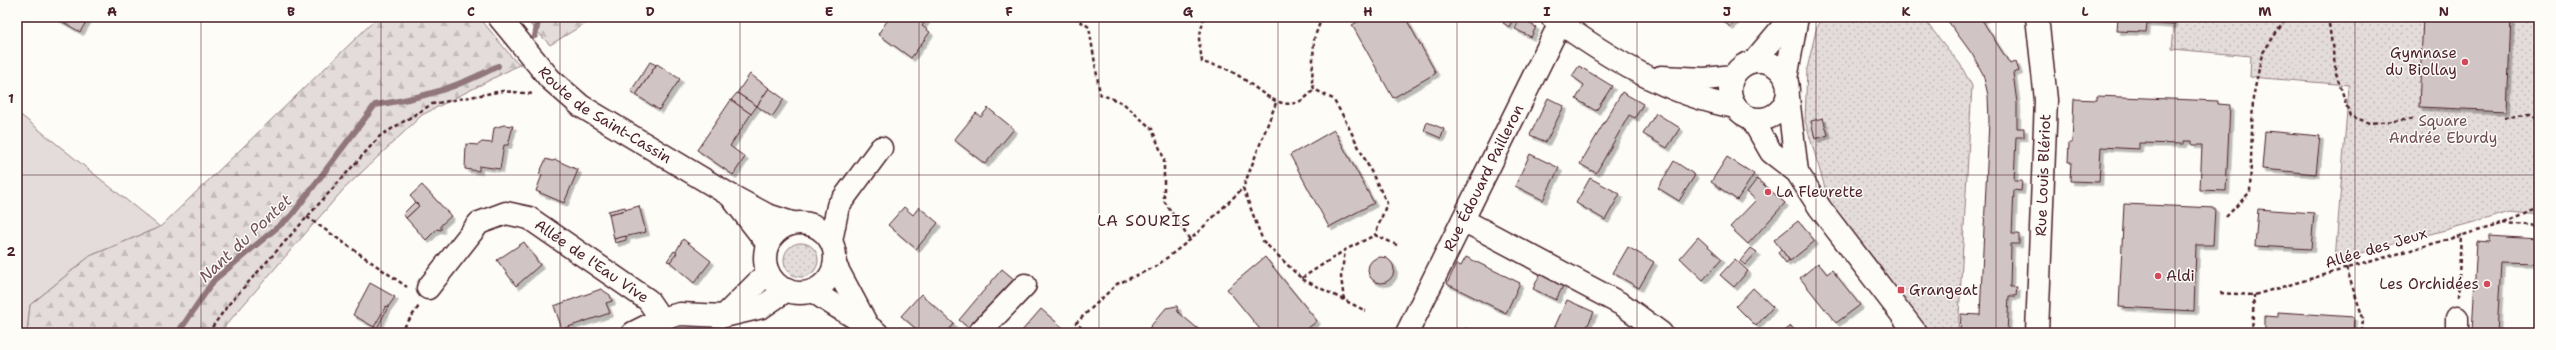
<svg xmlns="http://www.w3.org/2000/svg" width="2556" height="350" viewBox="0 0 2556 350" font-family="'Shantell Sans',sans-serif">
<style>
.grass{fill:#e3dcda;stroke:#967e82}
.forest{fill:url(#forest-firs);stroke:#967e82}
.park{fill:url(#park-dots);stroke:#967e82}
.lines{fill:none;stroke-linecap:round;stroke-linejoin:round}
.stream{stroke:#91777b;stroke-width:6}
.building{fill:#d0c5c4;stroke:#4a1f2b;filter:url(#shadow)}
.minor-casing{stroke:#4a1f2b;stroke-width:25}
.path{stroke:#4a1f2b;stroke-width:2.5;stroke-dasharray:4 3;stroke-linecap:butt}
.minor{stroke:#fdfcf7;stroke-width:22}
.grid{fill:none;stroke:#4a1f2b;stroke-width:1;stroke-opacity:0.55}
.poi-dot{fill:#d1495b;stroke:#fdfcf7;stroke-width:1.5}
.labels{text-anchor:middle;stroke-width:3;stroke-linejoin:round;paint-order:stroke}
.poi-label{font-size:15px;fill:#4a1f2b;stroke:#fdfcf7;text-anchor:start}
.street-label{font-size:15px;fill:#4a1f2b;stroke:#fdfcf7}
.park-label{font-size:15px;fill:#704e57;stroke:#fdfcf7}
.neighbourhood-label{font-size:16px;letter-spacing:1px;fill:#4a1f2b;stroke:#fdfcf7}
.water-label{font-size:16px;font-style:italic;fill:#73525a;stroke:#fdfcf7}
.neatline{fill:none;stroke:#4a1f2b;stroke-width:1.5}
.grid-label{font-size:13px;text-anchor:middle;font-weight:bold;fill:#4a1f2b}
</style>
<defs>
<pattern id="forest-firs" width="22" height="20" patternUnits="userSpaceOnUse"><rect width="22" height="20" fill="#e3dcda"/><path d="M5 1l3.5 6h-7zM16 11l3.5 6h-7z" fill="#c4bcbb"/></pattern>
<pattern id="park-dots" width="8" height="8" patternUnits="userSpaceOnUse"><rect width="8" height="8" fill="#e3dcda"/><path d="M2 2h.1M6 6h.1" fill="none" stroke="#c4bcbb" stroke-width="1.8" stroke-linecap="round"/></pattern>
<filter id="shadow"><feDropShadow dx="3.5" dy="3.5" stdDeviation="0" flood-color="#0004"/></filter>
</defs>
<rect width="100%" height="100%" fill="#fdfcf7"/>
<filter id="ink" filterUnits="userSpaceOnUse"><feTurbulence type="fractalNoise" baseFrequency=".025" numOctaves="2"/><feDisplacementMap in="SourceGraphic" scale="8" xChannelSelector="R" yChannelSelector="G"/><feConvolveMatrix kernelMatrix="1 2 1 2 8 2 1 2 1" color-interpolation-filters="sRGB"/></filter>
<g filter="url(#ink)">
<!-- grass -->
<path class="grass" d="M17,112L160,227L90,256L30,305L27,333H17Z"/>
<!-- forest -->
<g class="forest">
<path d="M378,17H479L515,61L521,64L422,115L343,190L219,333H27L30,305L90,256L160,227Z"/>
<path d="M523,17H589V21L550,45Z"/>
</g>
<!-- park -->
<g class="park">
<path d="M1822,17H1922L1960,64L1972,86L1958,333H1925L1829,201L1805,121L1807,69L1817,26Z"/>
<path d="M2175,17H2539V215L2511,212L2335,260L2349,85L2250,77L2251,56L2172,49Z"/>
<circle cx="801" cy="260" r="17"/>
</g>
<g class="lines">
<!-- stream -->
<g class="stream">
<path d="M535,36L539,17"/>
<path d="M178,333L214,280L291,216L375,105C422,98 456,88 498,66"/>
</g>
</g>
<!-- building -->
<g class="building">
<path d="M54,17H89L80,32Z"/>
<path d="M890,17H928L922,26L930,32L911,58L878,34Z"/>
<path d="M1366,17H1405L1436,73L1393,98L1352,25Z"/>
<path d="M1506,17H1514L1509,27L1503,23Z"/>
<path d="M1719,17H1738L1730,27Z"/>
<path d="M1945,17H1986L1982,20L2010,64L2016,62L2019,71L2013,73L2017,103V128H2024V137H2016L2014,181H2022L2021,191L2014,190L2012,234H2019V244H2011L2010,287H2017L2016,296H2009L2007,333H1960L1961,314L1980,315L1989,121L1988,95L1983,74L1972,54Z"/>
<path d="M2118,17H2173V25L2147,23L2146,32L2117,31Z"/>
<path d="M2423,17H2511L2507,111L2419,107Z"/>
<path d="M1520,19L1536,27L1531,37L1515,29Z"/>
<path d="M650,62L656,65L636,95L631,91Z"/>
<path d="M657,64L680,79L659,110L636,95Z"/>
<path d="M1579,66L1612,86L1596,111L1576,99L1584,85L1572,76Z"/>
<path d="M750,74L769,88L757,106L737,93Z"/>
<path d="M769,88L784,99L772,117L757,106Z"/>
<path d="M1622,92L1643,104L1635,118L1629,115L1596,173L1580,164Z"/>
<path d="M737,93L757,106L751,114L731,100Z"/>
<path d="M2097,96L2218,101V104L2230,105L2226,191L2200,190L2202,145H2192V141H2184V144L2139,143V149L2101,147L2099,182L2070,181L2071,162H2068L2069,143H2072L2074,99L2097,100Z"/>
<path d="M1548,98L1564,106L1546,142L1530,135Z"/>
<path d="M731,100L751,114L730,146L745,157L733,175L697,150Z"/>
<path d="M988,108L1014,129L985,164L954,140L976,113L981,117Z"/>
<path d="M1656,113L1680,128L1667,148L1643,134Z"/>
<path d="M1823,118L1828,135L1815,139L1811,121Z"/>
<path d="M1427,122L1444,129L1441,138L1424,131Z"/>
<path d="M504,125L513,126L508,145H504L500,169L479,166V171L465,169L466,144L478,145L482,142L492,143L494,128Z"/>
<path d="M1334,130L1374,203L1329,227L1290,155Z"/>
<path d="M2265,131L2320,136L2316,174L2262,169Z"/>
<path d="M1530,154L1559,168L1543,200L1515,186Z"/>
<path d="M1727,157L1754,174L1737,200L1711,182Z"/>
<path d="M546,159L552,161L556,160L578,170L564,203L536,191L542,175L539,174Z"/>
<path d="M1674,161L1695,175L1679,201L1658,188Z"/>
<path d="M1590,178L1620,194L1605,220L1576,203Z"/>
<path d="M1757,179L1785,203L1748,244L1730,227L1756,200L1747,192Z"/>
<path d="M422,185L451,216L441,225V230L437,229L426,240L406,218L419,206L410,196Z"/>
<path d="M415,202L419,206L406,218L403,214Z"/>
<path d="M2124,204L2215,208L2213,245H2196L2194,311L2119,307Z"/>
<path d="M639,206L646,232L614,239L609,214Z"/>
<path d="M625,207L626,210L609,214L608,211Z"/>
<path d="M904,207L913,215L919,207L938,223L916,249L888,225Z"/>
<path d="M2258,209L2314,213L2311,249L2255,246Z"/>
<path d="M1798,221L1815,241L1790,261L1774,240Z"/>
<path d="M626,236V240L615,243L614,239Z"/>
<path d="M2489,236L2539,239V263L2501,262L2497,333H2472L2477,241L2489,242Z"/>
<path d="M1698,237L1722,259L1703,280L1680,258Z"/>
<path d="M683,239L711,261L694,283L670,262Z"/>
<path d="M524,242L540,265L516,286L497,260Z"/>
<path d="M1628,247L1654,262L1639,288L1613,273Z"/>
<path d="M1751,248L1757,252L1745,265L1740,261Z"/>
<path d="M1781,249L1789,260L1786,263L1778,253Z"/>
<path d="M674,251L677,253L670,262L667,261Z"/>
<path d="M1265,257L1317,321L1302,333H1263L1227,289Z"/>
<path d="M1466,257L1520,283L1506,313L1447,284L1456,264L1461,266Z"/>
<circle cx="1381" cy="270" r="13"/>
<path d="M1735,259L1748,271L1734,287L1720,275Z"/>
<path d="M1818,263L1827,274L1832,270L1860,305L1836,323L1800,278Z"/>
<path d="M1002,269L1015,280L971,330L959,320Z"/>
<path d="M1540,274L1563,286L1556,300L1533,289Z"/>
<path d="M370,283L395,297L374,327L353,315Z"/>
<path d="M1753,288L1773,307L1756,326L1736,306Z"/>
<path d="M601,289L610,295L612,301L606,303L610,313L562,329L554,306Z"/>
<path d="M921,294L954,324L946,333H921L901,316Z"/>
<path d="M1567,300L1594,312L1584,333H1552Z"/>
<path d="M386,306L388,307L377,328L374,327Z"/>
<path d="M1177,306L1178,312L1203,333H1145L1166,308Z"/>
<path d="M1041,309L1069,333H1020Z"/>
<path d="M2278,312L2354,317L2353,333H2265V316L2278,317Z"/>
<path d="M1791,326L1797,333H1782Z"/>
<path d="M1466,328L1475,333H1464Z"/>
</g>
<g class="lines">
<!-- minor casing -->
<g class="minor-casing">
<g id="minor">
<path id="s1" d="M499,17L550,79L581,106L728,194L767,215L792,223"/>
<path d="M1552,17C1607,57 1668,95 1735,107"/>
<circle cx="1759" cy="90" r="29"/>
<path d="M1754,61L1791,17"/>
<path d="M1661,77L1705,79L1733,76"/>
<path d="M1786,79L1797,17"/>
<path d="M1788,97L1797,172"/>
<path d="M1752,119L1771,152L1797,172L1820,208L1916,333"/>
<path d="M733,199L768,244"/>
<path d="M1463,220L1623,305L1661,333"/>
<circle cx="800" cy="258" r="35"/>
<path d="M831,241L838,206L881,148"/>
<path d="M835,265L867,325"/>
<path id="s2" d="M428,288L479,223L506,213L529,218L648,300L661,319"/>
<path d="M813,291C833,306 857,317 877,333"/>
<path d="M724,316L768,272"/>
<path d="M633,333L661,319L680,314L724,316L762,307L787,290"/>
<path d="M979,333L1025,285"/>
<path id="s3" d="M1407,333L1560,23"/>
<path id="s4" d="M2037,333L2046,100L2037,17"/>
<path d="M2457,333V318"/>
</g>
</g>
<!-- path -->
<g class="path">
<path d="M1074,17L1089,27L1100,94L1123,103L1152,129L1164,159V201L1190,240"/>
<path d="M1204,17L1199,39L1202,62C1212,65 1225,67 1234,73C1261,88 1286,124 1314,89"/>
<path d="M1322,17L1314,39L1312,82L1314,89L1333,99L1342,114L1387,203L1375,235"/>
<path d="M2328,17L2336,73L2350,116L2370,123L2415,119"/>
<path d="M2538,17L2534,73L2539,87"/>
<path d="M1276,103L1243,188L1263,241L1302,279L1366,311"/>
<path d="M2505,117L2529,115L2539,121"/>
<path d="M307,217L407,287"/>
<path d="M2226,217L2250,192L2253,98L2262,54L2287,17"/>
<path d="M2505,223L2539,208"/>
<path d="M2346,268L2363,318L2362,333"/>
<path d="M1302,278L1345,250L1375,235L1399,246"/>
<path d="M2220,293L2254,295L2505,223L2539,226"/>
<path d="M2458,298L2461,234"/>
<path d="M1344,300L1341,277L1345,251"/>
<path d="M208,333L228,305L380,136L432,104L503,91L534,94"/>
<path d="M400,333L419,306"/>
<path d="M1087,333L1076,323L1117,284L1155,267L1190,240L1243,188"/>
<path d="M2252,333L2254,295"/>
</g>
<!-- minor -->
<use href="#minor" class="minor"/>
</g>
</g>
<!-- grid -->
<path class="grid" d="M201,17V333M381,17V333M560,17V333M740,17V333M919,17V333M1099,17V333M1278,17V333M1457,17V333M1637,17V333M1816,17V333M1996,17V333M2175,17V333M2355,17V333M17,175H2539"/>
<!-- markers -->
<g class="poi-dot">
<circle cx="2465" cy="62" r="4"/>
<circle cx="1768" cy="192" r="4"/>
<circle cx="2158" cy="276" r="4"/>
<circle cx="2487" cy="284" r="4"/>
<rect x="1897" y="286" width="8" height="8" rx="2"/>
</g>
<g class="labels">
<!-- poi labels -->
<g class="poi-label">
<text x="2457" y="58" text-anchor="end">Gymnase<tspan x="2457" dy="17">du Biollay</tspan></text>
<text x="1776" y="197">La Fleurette</text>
<text x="2166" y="281">Aldi</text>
<text x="2479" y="289" text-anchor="end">Les Orchidées</text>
<text x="1909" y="295">Grangeat</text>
</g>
<!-- street labels -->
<g class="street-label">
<text dy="5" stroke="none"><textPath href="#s1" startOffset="146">Route de Saint-Cassin</textPath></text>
<text dy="5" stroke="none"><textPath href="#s4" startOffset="158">Rue Louis Blériot</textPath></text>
<text dy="5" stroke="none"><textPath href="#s3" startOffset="173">Rue Édouard Pailleron</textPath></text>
<text transform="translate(2376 248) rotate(-17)" y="5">Allée des Jeux</text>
<text dy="5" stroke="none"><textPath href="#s2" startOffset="211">Allée de l'Eau Vive</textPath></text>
</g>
<!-- park labels -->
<g class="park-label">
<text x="2443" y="126">Square<tspan x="2443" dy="17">Andrée Eburdy</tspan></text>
</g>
<!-- neighbourhood labels -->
<g class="neighbourhood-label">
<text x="1144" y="226">LA SOURIS</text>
</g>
<!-- water labels -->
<g class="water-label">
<text transform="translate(245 238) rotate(-43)" y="6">Nant du Pontet</text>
</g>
</g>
<!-- margin -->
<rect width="2556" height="350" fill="none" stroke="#fdfcf7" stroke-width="44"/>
<rect x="22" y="22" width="2512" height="306" class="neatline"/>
<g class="grid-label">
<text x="112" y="16">A</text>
<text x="291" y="16">B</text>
<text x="471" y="16">C</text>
<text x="650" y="16">D</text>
<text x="829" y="16">E</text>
<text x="1009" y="16">F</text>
<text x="1188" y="16">G</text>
<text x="1368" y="16">H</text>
<text x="1547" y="16">I</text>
<text x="1727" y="16">J</text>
<text x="1906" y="16">K</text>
<text x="2085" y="16">L</text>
<text x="2265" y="16">M</text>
<text x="2444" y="16">N</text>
<text x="11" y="103">1</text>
<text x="11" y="256">2</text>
</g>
</svg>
